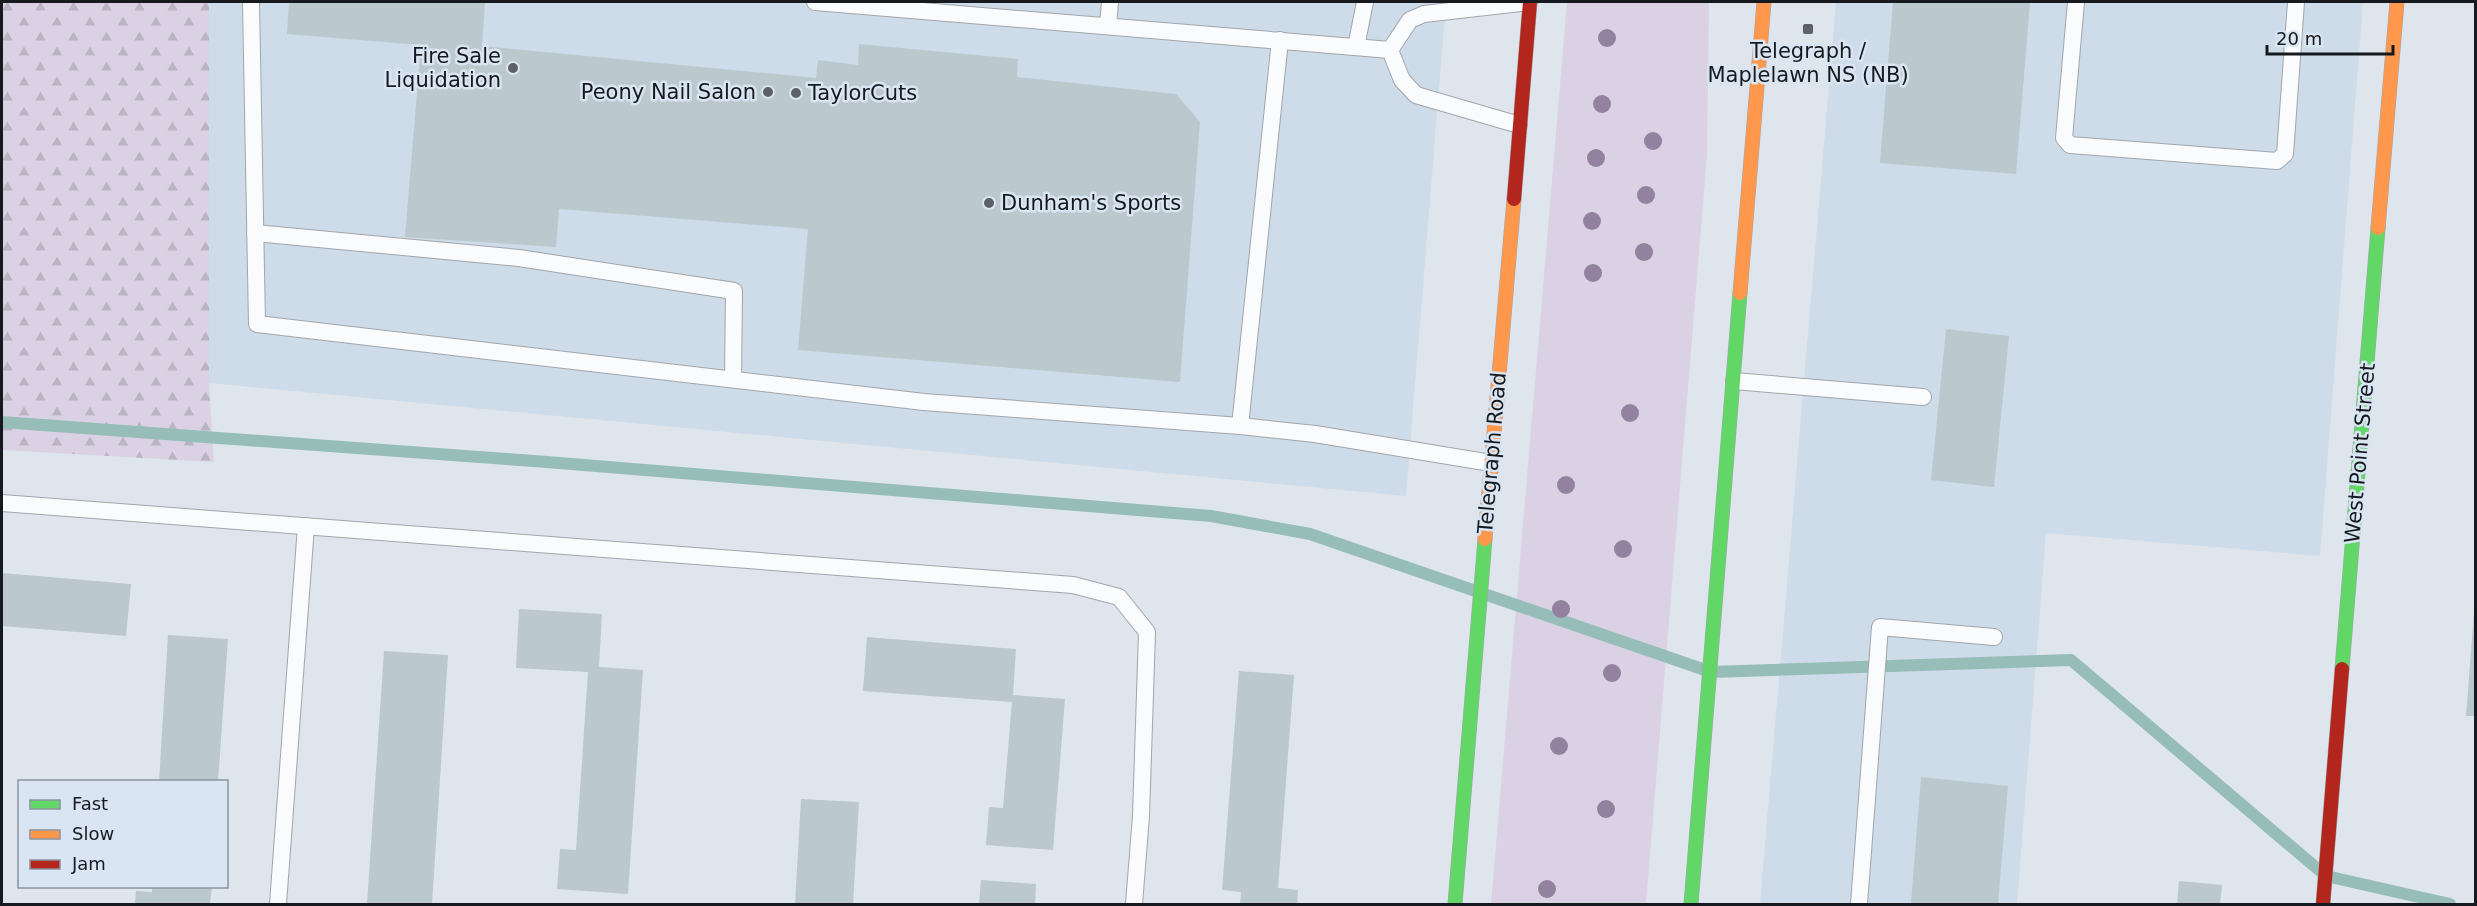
<svg xmlns="http://www.w3.org/2000/svg" width="2477" height="906" viewBox="0 0 2477 906" font-family="'DejaVu Sans',sans-serif">
<style>
.built{fill:#cedbe8}
.green{fill:#dad2e4}
.forest{fill:url(#forest-firs)}
.lines{fill:none;stroke-linecap:round;stroke-linejoin:round}
.stream{stroke:#96bdb8;stroke-width:12}
.building{fill:#bbc8ce}
.lane-casing{stroke:#a1a6ac;stroke-width:18}
.fast-casing{stroke:#a1a6ac;stroke-width:15}
.slow-casing{stroke:#a1a6ac;stroke-width:15}
.jam-casing{stroke:#a1a6ac;stroke-width:15}
.lane{stroke:#fafbfc;stroke-width:16}
.fast{stroke:#63d668;stroke-width:14}
.slow{stroke:#ff974d;stroke-width:14}
.jam{stroke:#b3261e;stroke-width:14}
.tree{fill:#93829f}
.poi-dot{fill:#5c6167;stroke:#d9e5f2;stroke-width:2}
.labels{text-anchor:middle;stroke-width:5;stroke-linejoin:round;paint-order:stroke}
.poi-label{font-size:21px;fill:#161a1f;stroke:#d9e5f2;text-anchor:end}
.street-label{font-size:21px;fill:#161a1f;stroke:#d9e5f2}
</style>
<defs>
<pattern id="forest-firs" width="22" height="20" patternUnits="userSpaceOnUse" patternTransform="scale(1.5)"><rect width="22" height="20" fill="#dad2e4"/><path d="M5 1l3.5 6h-7zM16 11l3.5 6h-7z" fill="#bab4c3"/></pattern>
</defs>
<rect width="100%" height="100%" fill="#dfe5ec"/>
<!-- built -->
<g class="built">
<path d="M209,2H1446L1406,496L209,383Z"/>
<path d="M1836,2H2363L2320,556L2046,533L2017,904H1760Z"/>
</g>
<!-- green -->
<path class="green" d="M1567,2H1709L1707,155L1646,904H1491Z"/>
<!-- forest -->
<path class="forest" d="M2,2H209V383L214,462L2,450Z"/>
<g class="lines">
<!-- stream -->
<path class="stream" d="M2,422L547,462L1211,516L1310,534L1711,672L2071,660L2326,876L2450,904"/>
</g>
<!-- building -->
<g class="building">
<path d="M289,2H485L482,46L816,78L818,60L858,65L859,44L1018,59L1017,77L1176,94L1200,122L1180,382L798,350L808,229L559,209L556,247L405,237L421,45L287,34Z"/>
<path d="M1893,2H2030L2016,174L1880,163Z"/>
<path d="M1946,329L2009,336L1994,487L1931,480Z"/>
<path d="M2,573L131,584L126,636L2,626Z"/>
<path d="M519,609L602,614L599,667L643,670L628,894L557,889L560,849L576,850L588,672L516,668Z"/>
<path d="M2474,612L2476,613V716H2466Z"/>
<path d="M168,635L228,639L218,782H159Z"/>
<path d="M867,637L1016,649L1013,695L1065,699L1053,850L986,845L989,807L1003,808L1012,702L863,691Z"/>
<path d="M384,651L448,655L432,904H367Z"/>
<path d="M1239,671L1294,675L1278,888L1298,890L1297,904H1240L1241,892L1222,890Z"/>
<path d="M1921,777L2008,786L1998,904H1911Z"/>
<path d="M801,799L859,802L853,904H795Z"/>
<path d="M981,880L1036,884L1035,904H979Z"/>
<path d="M2179,881L2222,885L2220,904H2177Z"/>
<path d="M152,886H212L210,904H135L136,891L152,892Z"/>
</g>
<g class="lines">
<!-- lane casing -->
<g class="lane-casing">
<g id="lane">
<path d="M251,2L257,324L924,402L1240,426L1280,40"/>
<path d="M815,2L1390,50"/>
<path d="M2076,2L2064,138L2070,145L2277,161L2285,154L2296,2"/>
<path d="M1108,25L1110,2"/>
<path d="M1356,47L1365,2"/>
<path d="M1519,125L1416,95L1402,80L1390,50L1410,20L1424,14L1529,2"/>
<path d="M255,233L519,258L734,291L733,379"/>
<path d="M1734,381L1923,397"/>
<path d="M1240,426L1315,434L1491,463"/>
<path d="M2,503L1073,585L1119,597L1147,632L1141,816L1134,904"/>
<path d="M278,904L306,526"/>
<path d="M1859,904L1880,627L1994,637"/>
</g>
</g>
<!-- fast casing -->
<g class="fast-casing">
<g id="fast">
<path d="M2342,669L2378,228"/>
<path d="M1455,904L1485,539"/>
<path d="M1691,904L1740,293"/>
</g>
</g>
<!-- slow casing -->
<g class="slow-casing">
<g id="slow">
<path d="M2378,228L2397,2"/>
<path d="M1740,293L1764,2"/>
<path d="M1485,539L1514,199"/>
</g>
</g>
<!-- jam casing -->
<g class="jam-casing">
<g id="jam">
<path d="M1514,199L1530,2"/>
<path d="M2323,904L2342,669"/>
</g>
</g>
<!-- lane -->
<use href="#lane" class="lane"/>
<!-- fast -->
<use href="#fast" class="fast"/>
<!-- slow -->
<use href="#slow" class="slow"/>
<!-- jam -->
<use href="#jam" class="jam"/>
</g>
<!-- trees -->
<g class="tree">
<circle cx="1607" cy="38" r="9"/>
<circle cx="1602" cy="104" r="9"/>
<circle cx="1653" cy="141" r="9"/>
<circle cx="1596" cy="158" r="9"/>
<circle cx="1646" cy="195" r="9"/>
<circle cx="1592" cy="221" r="9"/>
<circle cx="1644" cy="252" r="9"/>
<circle cx="1593" cy="273" r="9"/>
<circle cx="1630" cy="413" r="9"/>
<circle cx="1566" cy="485" r="9"/>
<circle cx="1623" cy="549" r="9"/>
<circle cx="1561" cy="609" r="9"/>
<circle cx="1612" cy="673" r="9"/>
<circle cx="1559" cy="746" r="9"/>
<circle cx="1606" cy="809" r="9"/>
<circle cx="1547" cy="889" r="9"/>
</g>
<!-- markers -->
<g class="poi-dot">
<rect x="1802" y="23" width="12" height="12" rx="3"/>
<circle cx="513" cy="68" r="6"/>
<circle cx="768" cy="92" r="6"/>
<circle cx="796" cy="93" r="6"/>
<circle cx="989" cy="203" r="6"/>
</g>
<g class="labels">
<!-- poi labels -->
<g class="poi-label">
<text x="1808" y="58" text-anchor="middle">Telegraph /<tspan x="1808" dy="24">Maplelawn NS (NB)</tspan></text>
<text x="501" y="63">Fire Sale<tspan x="501" dy="24">Liquidation</tspan></text>
<text x="756" y="99">Peony Nail Salon</text>
<text x="808" y="100" text-anchor="start">TaylorCuts</text>
<text x="1001" y="210" text-anchor="start">Dunham's Sports</text>
</g>
<!-- street labels -->
<g class="street-label">
<text transform="translate(1492 453) rotate(-85)" y="7">Telegraph Road</text>
<text transform="translate(2360 453) rotate(-85)" y="7">West Point Street</text>
</g>
</g>
<!-- border -->
<rect width="2477" height="906" fill="none" stroke="#161a1f" stroke-width="6"/>
<!-- legend -->
<rect x="18" y="780" width="210" height="108" fill="#d9e5f2" stroke="#8b949e" stroke-width="1.5"/>
<rect x="30" y="800" width="30" height="9" fill="#63d668" stroke="#8b949e" stroke-width="1.5"/>
<text x="72" y="810" font-size="18" fill="#161a1f">Fast</text>
<rect x="30" y="830" width="30" height="9" fill="#ff974d" stroke="#8b949e" stroke-width="1.5"/>
<text x="72" y="840" font-size="18" fill="#161a1f">Slow</text>
<rect x="30" y="860" width="30" height="9" fill="#b3261e" stroke="#8b949e" stroke-width="1.5"/>
<text x="72" y="870" font-size="18" fill="#161a1f">Jam</text>
<!-- scale -->
<path d="M2267 45v9h126v-9" fill="none" stroke="#161a1f" stroke-width="3"/>
<text x="2276" y="45" font-size="18" fill="#161a1f" stroke="#d9e5f2" stroke-width="4.5" paint-order="stroke">20 m</text>
</svg>
